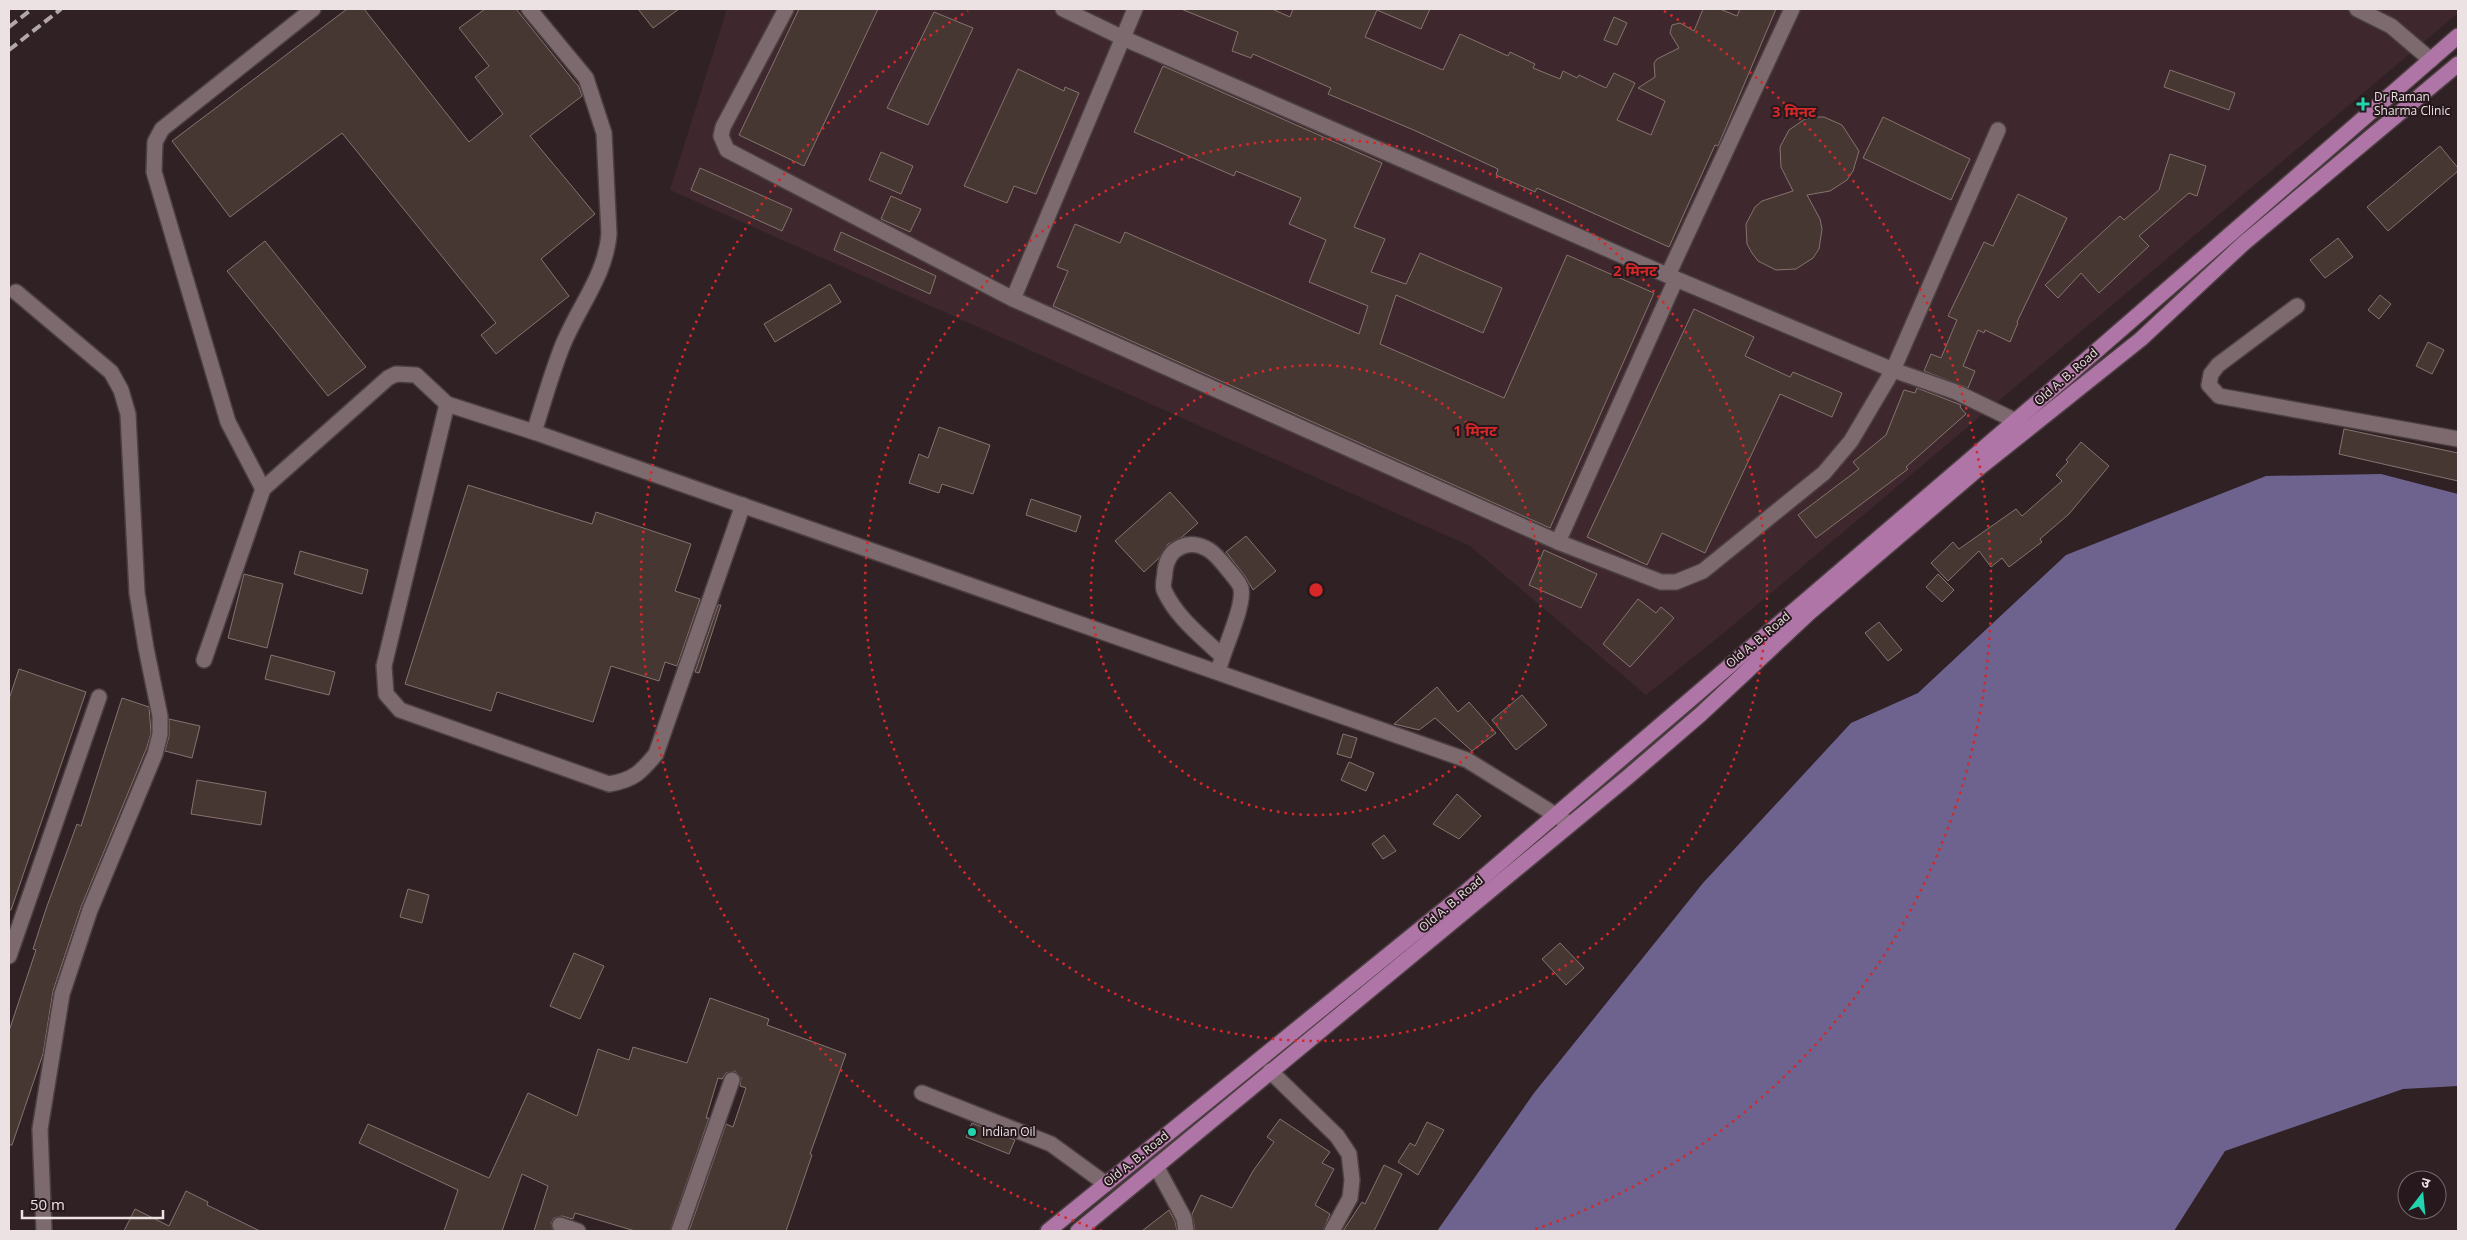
<svg xmlns="http://www.w3.org/2000/svg" width="2467" height="1240" viewBox="0 0 2467 1240" font-family="'Open Sans','Noto Sans Devanagari',sans-serif">
<style>
.built{fill:#3e282e}
.water{fill:#6d638e}
.building{fill:#473733;stroke:#85736e}
.lines{fill:none;stroke-linecap:round;stroke-linejoin:round}
.minor-casing{stroke:#4b3f41;stroke-width:18}
.major-casing{stroke:#4b3f41;stroke-width:18}
.minor{stroke:#7c6a6e;stroke-width:15}
.major{stroke:#af75a6;stroke-width:15}
.rail{stroke:#b2a7aa;stroke-width:4;stroke-dasharray:10 5;stroke-linecap:butt}
.ring{fill:none;stroke:#d62828;stroke-width:2.5;stroke-dasharray:2.5 5}
.poi-dot{fill:#23d5af;stroke:#26181c;stroke-width:2}
.labels{text-anchor:middle;stroke-width:4;stroke-linejoin:round;paint-order:stroke}
.poi-label{font-size:12px;fill:#ece2e4;stroke:#26181c;text-anchor:start}
.street-label{font-size:12px;fill:#ece2e4;stroke:#26181c}
.centre{fill:#d62828;stroke:#26181c;stroke-width:2.5}
.ring-label{font-size:15px;text-anchor:middle;font-weight:bold;fill:#d62828;stroke:#26181c;stroke-width:4;stroke-linejoin:round;paint-order:stroke}
</style>
<rect width="100%" height="100%" fill="#302125"/>
<!-- built -->
<path class="built" d="M727,9H2458V13L1726,631L1646,695L1470,546L670,190Z"/>
<!-- water -->
<path class="water" d="M2381,474L2458,494V1086L2403,1089L2225,1151L2174,1231H1437L1534,1093L1703,883L1851,723L1918,693L2066,555L2266,476Z"/>
<!-- building -->
<g class="building">
<path d="M347,9H364L469,142L503,114L475,77L489,66L459,28L485,9H516L579,87L582,96L530,136L595,214L541,259L569,296L496,354L481,335L496,323L342,133L230,217L172,141Z"/>
<path d="M638,9H679L653,28Z"/>
<path d="M799,9H878L804,166L739,135Z"/>
<path d="M1181,9H1272L1290,17L1293,9H1430L1421,29L1377,10L1365,37L1443,70L1460,34L1508,56L1510,52L1535,64L1533,68L1560,79L1563,71L1577,78L1579,75L1606,88L1614,73L1635,83L1617,120L1651,135L1665,101L1638,88L1655,77L1654,63L1657,59L1679,48L1670,33L1672,25L1680,23L1694,31L1703,9H1720L1737,16L1740,9H1776L1718,146L1715,145L1669,247L1537,188L1535,192L1496,175L1498,169L1416,131L1328,94L1331,88L1253,54L1251,58L1232,51L1238,32Z"/>
<path d="M934,12L973,28L928,125L887,108Z"/>
<path d="M1614,17L1627,23L1617,45L1604,40Z"/>
<path d="M1163,66L1382,163L1354,227L1385,239L1371,272L1406,284L1420,253L1502,288L1483,333L1396,295L1380,344L1504,398L1567,255L1654,293L1550,528L1053,306L1068,271L1057,267L1075,224L1120,243L1125,232L1359,334L1368,306L1309,282L1326,240L1289,224L1301,198L1236,171L1234,176L1134,132Z"/>
<path d="M1018,69L1064,91L1065,87L1079,93L1036,194L1014,186L1007,203L964,186Z"/>
<path d="M2170,70L2235,93L2229,110L2164,87Z"/>
<path d="M1814,117H1824L1842,125L1859,151L1853,171L1847,180L1830,191L1807,195L1820,219L1822,229L1819,249L1813,258L1796,269L1776,270L1758,261L1752,253L1747,244L1746,224L1755,207L1762,201L1793,191L1781,167L1780,147L1789,130L1805,119Z"/>
<path d="M1883,117L1970,159L1951,200L1863,158Z"/>
<path d="M2440,146L2458,168V171L2388,231L2367,207Z"/>
<path d="M881,152L913,166L901,194L869,180Z"/>
<path d="M2170,154L2206,166L2197,196L2189,193L2139,236L2149,246L2099,293L2081,273L2058,298L2045,285L2120,216L2124,220L2159,190Z"/>
<path d="M700,168L792,209L782,231L691,190Z"/>
<path d="M2018,194L2067,218L2017,322L2018,323L2010,342L1985,330L1984,333L1978,330L1963,366L1975,371L1968,388L1924,371L1931,354L1941,358L1957,320L1948,316L1984,242L1993,246Z"/>
<path d="M891,196L921,209L910,232L881,219Z"/>
<path d="M841,232L936,276L930,294L834,250Z"/>
<path d="M2338,238L2353,257L2325,278L2310,260Z"/>
<path d="M265,241L366,367L328,396L227,271Z"/>
<path d="M830,284L841,302L775,342L764,324Z"/>
<path d="M2380,295L2391,304L2379,319L2368,310Z"/>
<path d="M1694,309L1754,337L1745,356L1790,377L1793,372L1842,393L1832,417L1780,394L1705,553L1662,533L1647,565L1587,537Z"/>
<path d="M2428,342L2444,350L2432,374L2416,366Z"/>
<path d="M1917,388L1961,405L1960,407L1966,414L1906,467L1908,469L1816,538L1798,515L1859,469L1853,462L1886,435L1904,390L1915,393Z"/>
<path d="M939,427L990,445L973,494L942,484L939,493L909,483L919,454L928,458Z"/>
<path d="M2344,429L2458,453V481L2339,454Z"/>
<path d="M2081,442L2109,466L2069,514L2040,539L2042,542L2009,567L2002,558L1991,567L1979,551L1948,581L1931,563L1953,542L1959,549L2016,509L2022,516L2062,481L2056,475L2068,462L2066,460Z"/>
<path d="M468,485L592,524L596,512L691,544L675,591L700,599L677,666L665,662L659,681L611,666L593,722L497,692L491,711L405,684Z"/>
<path d="M1170,492L1198,523L1182,537L1168,544L1159,558L1144,572L1115,541Z"/>
<path d="M1031,499L1081,516L1076,532L1026,515Z"/>
<path d="M1246,536L1276,571L1253,590L1245,576L1226,552Z"/>
<path d="M1544,550L1597,574L1581,608L1529,585Z"/>
<path d="M300,551L368,570L362,594L294,574Z"/>
<path d="M244,574L283,584L267,648L228,638Z"/>
<path d="M1938,574L1954,590L1942,602L1926,587Z"/>
<path d="M1638,599L1656,613L1661,607L1674,618L1630,667L1603,644Z"/>
<path d="M718,605H721L699,673L695,672Z"/>
<path d="M1879,622L1902,650L1888,661L1865,633Z"/>
<path d="M271,655L335,672L329,695L265,679Z"/>
<path d="M19,669L86,692L11,910H9V699Z"/>
<path d="M1437,687L1458,712L1469,702L1496,733L1472,751L1435,718L1419,730L1394,724Z"/>
<path d="M1522,695L1547,725L1516,750L1492,720Z"/>
<path d="M122,698L149,707L151,733L147,747L81,907L53,991L43,1054L12,1145H9V1031L36,950L33,949L46,909L77,824L81,826Z"/>
<path d="M169,719L200,726L192,758L165,751L169,736Z"/>
<path d="M1343,734L1357,738L1351,758L1337,754Z"/>
<path d="M1349,762L1374,773L1366,791L1341,780Z"/>
<path d="M197,780L266,792L261,825L191,814Z"/>
<path d="M1457,794L1481,816L1459,839L1433,824Z"/>
<path d="M1384,835L1396,851L1383,859L1372,844Z"/>
<path d="M408,889L429,895L422,923L400,917Z"/>
<path d="M1560,943L1584,968L1566,985L1542,959Z"/>
<path d="M574,953L604,966L580,1019L550,1006Z"/>
<path d="M710,998L769,1019L767,1025L846,1054L810,1154L812,1155L786,1231H689L726,1124L733,1127L746,1088L740,1086L741,1078L735,1071L726,1073L722,1079L718,1078L706,1118H709L670,1231H635L575,1213L573,1219L562,1216L554,1218L551,1223L553,1231H534L548,1186L522,1174L502,1231H444L458,1190L359,1143L368,1124L489,1178L528,1093L577,1116L598,1049L629,1060L633,1047L687,1063Z"/>
<path d="M1280,1119L1330,1152L1322,1163L1334,1169L1315,1205L1330,1214L1323,1231H1195L1192,1214L1201,1195L1232,1208L1253,1171L1274,1142L1267,1137Z"/>
<path d="M1427,1122L1444,1130L1418,1175L1398,1162L1410,1143L1415,1146Z"/>
<path d="M972,1123L1015,1140L1009,1154L966,1137Z"/>
<path d="M1384,1165L1402,1174L1374,1231H1343L1362,1202L1365,1204Z"/>
<path d="M186,1191L208,1202L207,1205L260,1231H124L135,1209L169,1226Z"/>
<path d="M1169,1210L1175,1221L1177,1231H1142Z"/>
</g>
<g class="lines">
<!-- minor casing -->
<g class="minor-casing">
<g id="minor">
<path d="M529,9L586,78L604,133L609,234C606,275 577,309 562,347C551,375 543,404 534,432"/>
<path d="M786,9L723,127L721,136L727,150L1013,299"/>
<path d="M1063,9L1123,38L1676,279L1893,370L1956,392L2016,421"/>
<path d="M1135,9L1013,299L1558,542L1676,279"/>
<path d="M2357,9L2391,26L2431,60"/>
<path d="M1668,275L1792,9"/>
<path d="M16,292L111,372L121,390L128,414L137,593L146,648L160,716V734L155,754L90,910L62,994L40,1129L44,1231"/>
<path d="M2297,306L2218,365L2211,374L2209,385L2219,396L2458,439"/>
<path d="M447,404L384,666L386,694L400,710L609,784C634,780 641,772 656,754L743,505"/>
<path d="M263,489L228,422L154,172L155,142L162,129L313,9"/>
<path d="M1558,542L1661,582H1676L1703,571L1824,473L1851,441L1893,370L1998,130"/>
<path d="M204,660L263,489L388,378L396,374L416,375L447,404L534,432L1467,760L1570,824"/>
<path d="M1218,672C1223,650 1245,606 1241,588C1239,582 1234,577 1230,572C1224,565 1217,555 1209,550C1189,538 1168,547 1165,571C1165,577 1162,585 1164,590C1176,617 1201,636 1222,656"/>
<path d="M9,956L99,697"/>
<path d="M1270,1071L1337,1136L1349,1154L1352,1180L1350,1198L1332,1231"/>
<path d="M922,1093L1051,1144L1106,1184"/>
<path d="M1156,1166L1184,1218L1186,1231"/>
<path d="M560,1225L578,1231"/>
<path d="M679,1231L732,1080"/>
</g>
</g>
<!-- major casing -->
<g class="major-casing">
<g id="major">
<path d="M1048,1231L1467,891L2063,380L2458,36"/>
<path d="M1078,1231L1629,776L1701,714L1809,613L1978,469L2141,339L2244,243L2458,64"/>
</g>
</g>
<!-- minor -->
<use href="#minor" class="minor"/>
<!-- major -->
<use href="#major" class="major"/>
<!-- rail -->
<g class="rail">
<path d="M9,27L32,9"/>
<path d="M9,50L61,9"/>
</g>
</g>
<!-- distance rings -->
<g class="ring">
<circle cx="1316" cy="590" r="225"/>
<circle cx="1316" cy="590" r="451"/>
<path d="M1102 1231A676 676 0 0 1 968 11M1664 11A676 676 0 0 1 1530 1231"/>
</g>
<!-- markers -->
<g class="poi-dot">
<path d="M2360.5 96.5h5v5h5v5h-5v5h-5v-5h-5v-5h5z"/>
<circle cx="972" cy="1132" r="5"/>
</g>
<g class="labels">
<!-- poi labels -->
<g class="poi-label">
<text x="2374" y="101">Dr Raman<tspan x="2374" dy="14">Sharma Clinic</tspan></text>
<text x="982" y="1136">Indian Oil</text>
</g>
<!-- street labels -->
<g class="street-label">
<text transform="translate(2066 377) rotate(-41)" y="4">Old A. B. Road</text>
<text transform="translate(1758 640) rotate(-40)" y="4">Old A. B. Road</text>
<text transform="translate(1451 904) rotate(-40)" y="4">Old A. B. Road</text>
<text transform="translate(1136 1159) rotate(-39)" y="4">Old A. B. Road</text>
</g>
</g>
<circle cx="1316" cy="590" r="8" class="centre"/>
<g class="ring-label">
<text x="1794" y="117">3 मिनट</text>
<text x="1635" y="276">2 मिनट</text>
<text x="1475" y="436">1 मिनट</text>
</g>
<!-- border -->
<rect width="2467" height="1240" fill="none" stroke="#ece2e4" stroke-width="20"/>
<!-- north arrow -->
<g transform="translate(2422 1195) rotate(16)"><circle r="24" fill="#26181c" stroke="#75696c"/>
<path d="M0-4L9 19L0 12L-9 19Z" fill="#23d5af"/>
<text y="-8" font-size="14" font-weight="bold" text-anchor="middle" fill="#ece2e4">उ</text>
</g>
<!-- scale -->
<path d="M22 1210v8h141v-8" fill="none" stroke="#ece2e4" stroke-width="2.5"/>
<text x="30" y="1210" font-size="15" fill="#ece2e4" stroke="#26181c" stroke-width="4" paint-order="stroke">50 m</text>
</svg>
